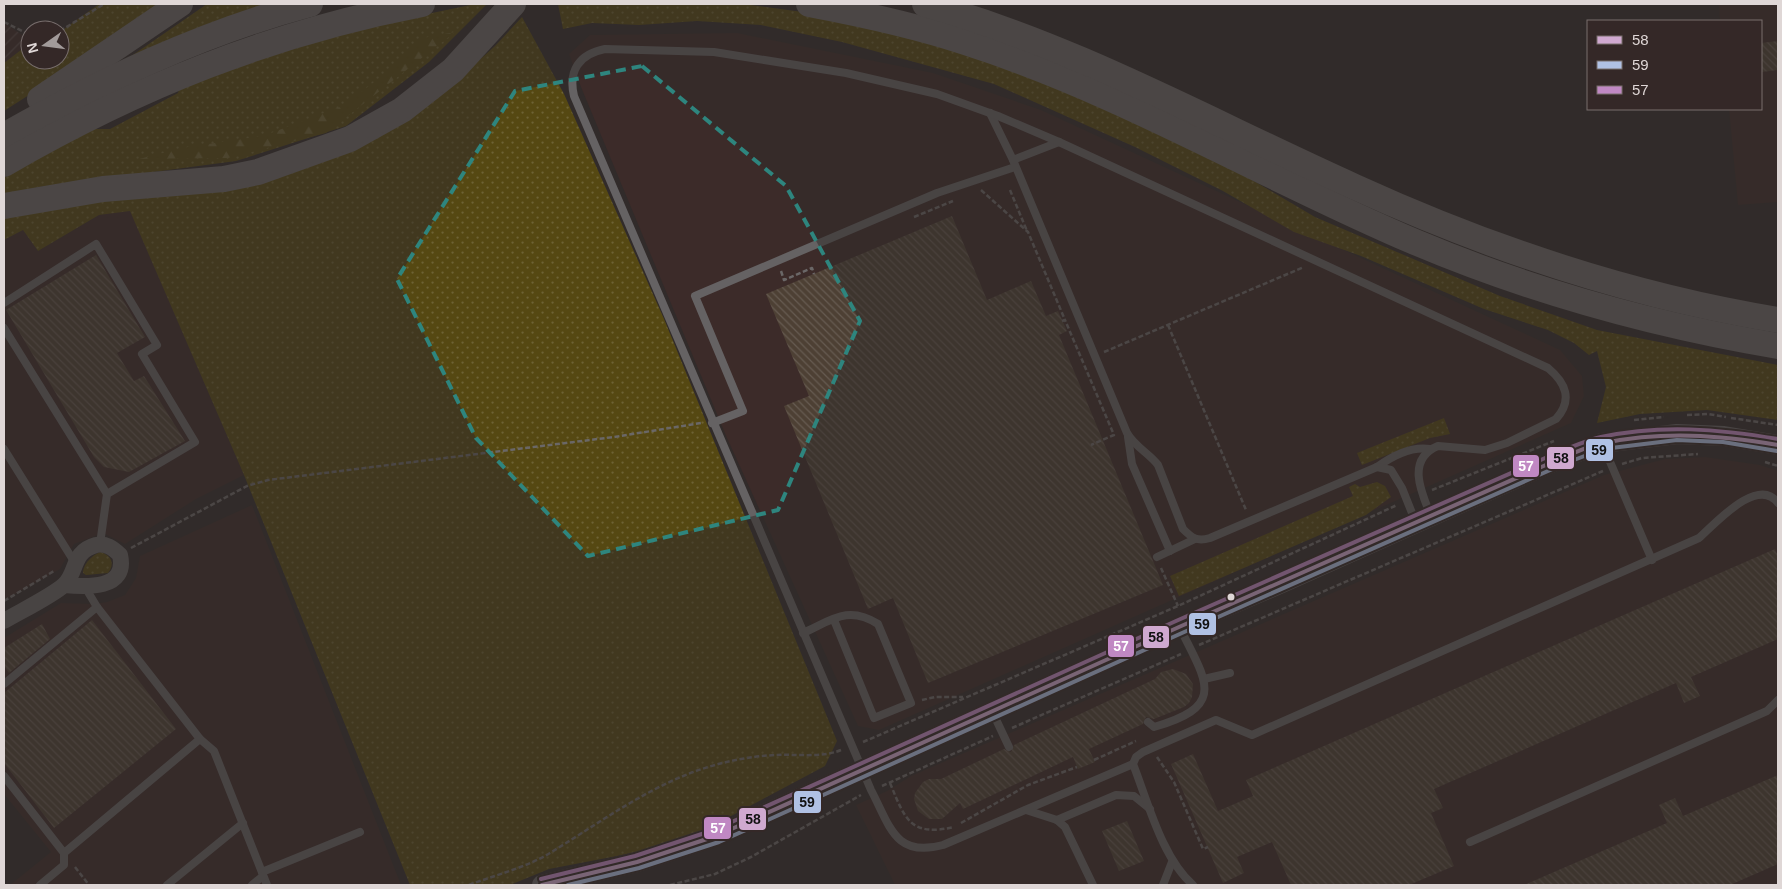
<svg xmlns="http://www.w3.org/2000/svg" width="1782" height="889" viewBox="0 0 1782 889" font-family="Helvetica,sans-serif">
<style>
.built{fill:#3c2b29}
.industrial{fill:url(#industrial-furrows)}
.grass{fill:url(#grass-dots)}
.forest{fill:url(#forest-firs)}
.building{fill:url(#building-back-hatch)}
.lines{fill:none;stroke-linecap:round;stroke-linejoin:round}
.path{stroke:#6a6767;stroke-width:2.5;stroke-dasharray:5 2.5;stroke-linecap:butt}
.service{stroke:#656263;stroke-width:8}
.minor{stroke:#656263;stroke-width:16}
.tertiary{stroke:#656263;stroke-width:20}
.trunk{stroke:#6a6666;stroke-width:26}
.bus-1-casing{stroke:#342827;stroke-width:8}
.bus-2-casing{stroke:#342827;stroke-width:8}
.bus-3-casing{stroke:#342827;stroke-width:8}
.bus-1{stroke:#d0a9d0;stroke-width:4}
.bus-2{stroke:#b0c1e4;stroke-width:4}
.bus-3{stroke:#c088c3;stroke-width:4}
.marked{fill:none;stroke:#2e857e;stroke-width:4;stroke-dasharray:10 6;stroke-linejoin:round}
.bus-dot{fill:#dfd7d6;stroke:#342827;stroke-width:2}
.line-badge{stroke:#342827;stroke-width:2}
.badge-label{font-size:14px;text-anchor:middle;font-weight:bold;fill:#fff}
.pale-badge-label{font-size:14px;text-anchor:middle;font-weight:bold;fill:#111}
</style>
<defs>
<pattern id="industrial-furrows" width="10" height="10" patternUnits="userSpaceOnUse" patternTransform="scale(1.25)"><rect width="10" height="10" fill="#3c2b29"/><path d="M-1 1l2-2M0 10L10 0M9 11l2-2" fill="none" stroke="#584947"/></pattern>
<pattern id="grass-dots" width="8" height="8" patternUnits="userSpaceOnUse" patternTransform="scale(1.25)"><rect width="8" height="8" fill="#554812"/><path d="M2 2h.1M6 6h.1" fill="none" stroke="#6d6234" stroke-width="1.8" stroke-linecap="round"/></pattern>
<pattern id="forest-firs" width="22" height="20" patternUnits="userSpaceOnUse" patternTransform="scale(1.25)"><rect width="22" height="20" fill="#554812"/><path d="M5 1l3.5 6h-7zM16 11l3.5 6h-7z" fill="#6d6234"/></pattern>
<pattern id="building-back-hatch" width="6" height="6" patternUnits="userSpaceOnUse" patternTransform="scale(1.25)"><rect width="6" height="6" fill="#4d4034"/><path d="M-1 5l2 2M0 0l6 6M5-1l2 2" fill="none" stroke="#665b51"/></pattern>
</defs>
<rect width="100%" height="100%" fill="#312b2a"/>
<!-- built -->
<g class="built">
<path d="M1719,4H1778V202L1738,205L1729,109H1761V21H1720Z"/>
<path d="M737,33L933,73L1041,110L1560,350L1582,376L1584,396L1571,423L879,730L858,726L727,438L581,87L569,54L590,35Z"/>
<path d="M130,210L244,475L196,499L125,544L103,533L74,544L60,569L4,600V240L23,230L38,251L99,215Z"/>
<path d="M1705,457L1760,465L1778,471V885H895L856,805L887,791L911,776L1604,475L1665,459Z"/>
<path d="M252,505L401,885H10L51,852L4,794V638L61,603L93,604L107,602L125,595L136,578L140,556Z"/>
</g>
<!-- industrial -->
<path class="industrial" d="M4,23L30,40V43L4,63Z"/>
<!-- grass -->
<g class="grass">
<path d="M99,4H167L82,61L4,111V63L30,43V60H60V32Z"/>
<path d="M207,4H265L127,59Z"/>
<path d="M475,4H487L429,62L346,126L236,161L40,187L4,194V178L89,129H110L178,93L181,83L289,43Z"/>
<path d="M558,4H743L810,13L929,42L1052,84L1242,174L1315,217L1500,296L1597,330L1778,365V420L1707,410L1640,414L1597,423L1606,387L1597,351L1589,355L1574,343L1548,330L1484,309L1361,256L1294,232L1223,191L1135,147L994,84L842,42L761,25L697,21L639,25L592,23L563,29Z"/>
<path d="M522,17L564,94L664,319L837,741L825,766L701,832L643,851L549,869L510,885H410L244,475L130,211L99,215L38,251L23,230L4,240V217L62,206L177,193L446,90L495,46Z"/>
<path d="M1444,418L1450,434L1430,438L1362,465L1357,453Z"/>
<path d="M1377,482L1385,486L1391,497L1366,515L1179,596L1170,576L1353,496L1349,487L1355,484L1360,487Z"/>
<path d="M101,552C112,556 115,564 108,573L86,575L83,573C83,564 93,554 101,552Z"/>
</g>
<!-- forest -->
<path class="forest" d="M455,32L326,133L228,158L139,159L188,147L263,136L343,106L390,70L423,38Z"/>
<!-- building -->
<g class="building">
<path d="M1778,41V70L1762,72L1761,43Z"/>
<path d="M952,216L987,300L1031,281L1046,316L1058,311L1067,331L1059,335L1163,585L928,683L893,598L868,609L784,406L809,396L766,294Z"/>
<path d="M96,255L145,337L117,353L134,381L144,376L185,441L129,472L104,467L94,457L6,310Z"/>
<path d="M1775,549L1778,556V639L1691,677L1700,696L1684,703L1676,683L1434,789L1443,808L1431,813L1454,866L1409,885H1291L1272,842L1237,857L1244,873L1223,883L1171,764L1193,754L1218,811L1253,796L1246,780Z"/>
<path d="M92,620L176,729L54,828L4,763V693Z"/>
<path d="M42,624L50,639L9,673L4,666V648Z"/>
<path d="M1173,669L1186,674L1193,684L1192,697L1189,703L1184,707L1154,719L1146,717L1143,724L1089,749L1095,762L1078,769L1073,757L963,809L960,803L942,819H929L918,811L914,799L915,793L923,782L929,779H941L1004,749L1011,752L1014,745L1155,679L1161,672Z"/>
<path d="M1778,775V864L1730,885H1524L1667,823L1659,805L1675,798L1683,816Z"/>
<path d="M1127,821L1144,861L1119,871L1102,831Z"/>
</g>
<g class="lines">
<!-- path -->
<g class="path">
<path d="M4,22L30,35"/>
<path d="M60,31L104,4"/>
<path d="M981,190L1028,232L1065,320"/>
<path d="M1010,190L1027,231"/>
<path d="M914,217L953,201"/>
<path d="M781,271L784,280L812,268L814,274"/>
<path d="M1062,321L1065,320L1114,435L1091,445"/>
<path d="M1168,325L1246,510"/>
<path d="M1104,352L1304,267"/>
<path d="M1687,415L1708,414L1726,417"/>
<path d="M1731,418L1778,425"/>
<path d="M1634,420L1664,417"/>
<path d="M1765,462L1778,466"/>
<path d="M1622,464L1642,458L1698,454"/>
<path d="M1432,490L1554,441"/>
<path d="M131,548L247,486L268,480L614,437L701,423"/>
<path d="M1161,568L1178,606"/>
<path d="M4,601L54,571"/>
<path d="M1199,645L1603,471"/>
<path d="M922,700L935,697H963"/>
<path d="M1012,728L1181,654"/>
<path d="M863,742L1178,606L1397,505"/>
<path d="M1157,757L1174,782L1203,849L1208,847"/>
<path d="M1094,760L1136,741"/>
<path d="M890,783C905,819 910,837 954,827"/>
<path d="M882,786L993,736"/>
<path d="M961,823L1028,785L1077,767"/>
<path d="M75,867L89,885"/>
<path d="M469,885C495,875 525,868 550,853C596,825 638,794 688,774C716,763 748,756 777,755C798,754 822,758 841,750"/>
<path d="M670,885L715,874L751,857L861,795"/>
</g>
<!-- service -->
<g class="service">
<path d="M990,113L1013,160L1127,433C1135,447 1149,453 1158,465L1183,529C1192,538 1197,542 1210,538L1377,467C1392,456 1411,446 1430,449"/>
<path d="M1013,160L1059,142"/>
<path d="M4,303L96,244L157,345L142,354L195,442L107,494L100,544"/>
<path d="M4,328L107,494"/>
<path d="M712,423L743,411L695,296L937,193L1015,167"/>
<path d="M1128,437L1132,464L1170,551"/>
<path d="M1602,443L1652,560"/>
<path d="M4,449L75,563"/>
<path d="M1377,467L1391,470L1402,488L1416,523"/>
<path d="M1157,557L1195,539"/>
<path d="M85,587L97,607L200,739L214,751L267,885"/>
<path d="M803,633C832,620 848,605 878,624L911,703L874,718L834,620"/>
<path d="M1204,679L1230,673"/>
<path d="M4,684L97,607"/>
<path d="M993,713L1009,747"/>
<path d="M1148,722L1154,727C1228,706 1206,681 1180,628"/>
<path d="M1133,764L943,845C895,858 890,826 871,790L574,96C568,71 579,54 605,49L714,52L846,73L937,94L998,116L1059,142L1548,368C1566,383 1573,400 1556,419L1507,443L1485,450L1438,446C1406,459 1421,492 1431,516"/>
<path d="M4,776L64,853"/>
<path d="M1026,810L1057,820L1065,827L1093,885"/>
<path d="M1057,820L1116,795L1134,796L1150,809"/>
<path d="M1470,842L1767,711L1778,700"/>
<path d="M262,872L360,832"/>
<path d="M40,885L64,865V853L200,739"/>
<path d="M167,885L243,823"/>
<path d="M252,885L263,876"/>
<path d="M1163,885L1172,862"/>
<path d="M1193,885C1162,858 1148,802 1133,764L1136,757L1143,752L1216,720L1252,735L1699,538C1715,524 1758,475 1778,503"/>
</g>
<!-- minor -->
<path class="minor" d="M4,621C19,612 52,596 64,585C78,572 71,552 96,545C106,543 113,548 120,555C128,590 86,587 64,585"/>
<!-- tertiary -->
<path class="tertiary" d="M542,885L637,862L716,836L1179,627L1284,582L1564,457L1602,443L1677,434L1724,436L1778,445"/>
<!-- trunk -->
<g class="trunk">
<path d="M809,4C862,14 914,25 965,42C1122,92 1264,178 1415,242C1531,291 1654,325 1778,346"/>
<path d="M925,4C1076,46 1212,123 1355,187C1491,249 1631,296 1778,320"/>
<path d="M40,99L180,4"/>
<path d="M4,136C101,81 201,33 310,4"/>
<path d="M4,164C137,87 271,33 422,4"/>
<path d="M4,206L103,189L224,179L258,172L350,139L402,110L453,70L513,4"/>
</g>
<!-- bus-1 casing -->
<g class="bus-1-casing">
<path id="bus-1" d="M542,885L637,862L716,836L1179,627L1564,457C1577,452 1590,445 1604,443C1664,431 1718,435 1778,445"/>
</g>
<!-- bus-2 casing -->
<g class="bus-2-casing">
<path id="bus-2" d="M568,885L639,868L719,842L1182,633L1566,463L1603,449L1677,440L1723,442L1777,451"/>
</g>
<!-- bus-3 casing -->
<g class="bus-3-casing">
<path id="bus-3" d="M541,879L635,856L714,830L1176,621L1561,451C1574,446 1588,440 1601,437C1661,424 1719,429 1778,439"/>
</g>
<!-- bus-1 -->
<use href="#bus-1" class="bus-1"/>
<!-- bus-2 -->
<use href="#bus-2" class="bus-2"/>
<!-- bus-3 -->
<use href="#bus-3" class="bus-3"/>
</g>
<!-- marked area -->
<path d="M0 0H1782V889H0ZM642,66L786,186L860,321L778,510L588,556L476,438L397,279L515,91Z" fill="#312b2a" fill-opacity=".55" fill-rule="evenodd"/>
<path class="marked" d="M642,66L786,186L860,321L778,510L588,556L476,438L397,279L515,91Z"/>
<!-- markers -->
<circle class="bus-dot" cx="1231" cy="597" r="4.5"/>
<g class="line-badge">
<rect x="1585" y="438" width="29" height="24" rx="5" fill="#b0c1e4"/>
<rect x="1546" y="446" width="29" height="24" rx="5" fill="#d0a9d0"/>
<rect x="1512" y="454" width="28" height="24" rx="5" fill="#c088c3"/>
<rect x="1188" y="612" width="29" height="24" rx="5" fill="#b0c1e4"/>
<rect x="1142" y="625" width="28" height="24" rx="5" fill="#d0a9d0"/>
<rect x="1107" y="634" width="28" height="24" rx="5" fill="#c088c3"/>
<rect x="793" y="790" width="29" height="24" rx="5" fill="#b0c1e4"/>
<rect x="738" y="807" width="29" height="24" rx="5" fill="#d0a9d0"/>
<rect x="703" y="816" width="29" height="24" rx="5" fill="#c088c3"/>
</g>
<g class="badge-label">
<text x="1526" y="471">57</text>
<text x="1121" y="651">57</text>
<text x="718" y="833">57</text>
</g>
<g class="pale-badge-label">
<text x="1599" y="455">59</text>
<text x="1561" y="463">58</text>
<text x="1202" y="629">59</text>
<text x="1156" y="642">58</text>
<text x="807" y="807">59</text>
<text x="753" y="824">58</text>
</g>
<!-- border -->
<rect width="1782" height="889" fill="none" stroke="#dfd7d6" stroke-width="10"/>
<!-- legend -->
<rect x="1587" y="20" width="175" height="90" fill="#342827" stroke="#786e6d"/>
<rect x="1597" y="36" width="25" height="8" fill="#d0a9d0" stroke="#786e6d"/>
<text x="1632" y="45" font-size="15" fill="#dfd7d6">58</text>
<rect x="1597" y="61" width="25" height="8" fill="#b0c1e4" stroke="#786e6d"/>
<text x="1632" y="70" font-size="15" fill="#dfd7d6">59</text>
<rect x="1597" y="86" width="25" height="8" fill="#c088c3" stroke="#786e6d"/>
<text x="1632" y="95" font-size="15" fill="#dfd7d6">57</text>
<!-- north arrow -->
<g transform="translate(45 45) rotate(256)"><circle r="24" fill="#342827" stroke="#786e6d"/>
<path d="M0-4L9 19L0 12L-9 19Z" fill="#a29b9a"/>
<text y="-8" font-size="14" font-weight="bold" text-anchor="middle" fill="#dfd7d6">N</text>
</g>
</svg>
